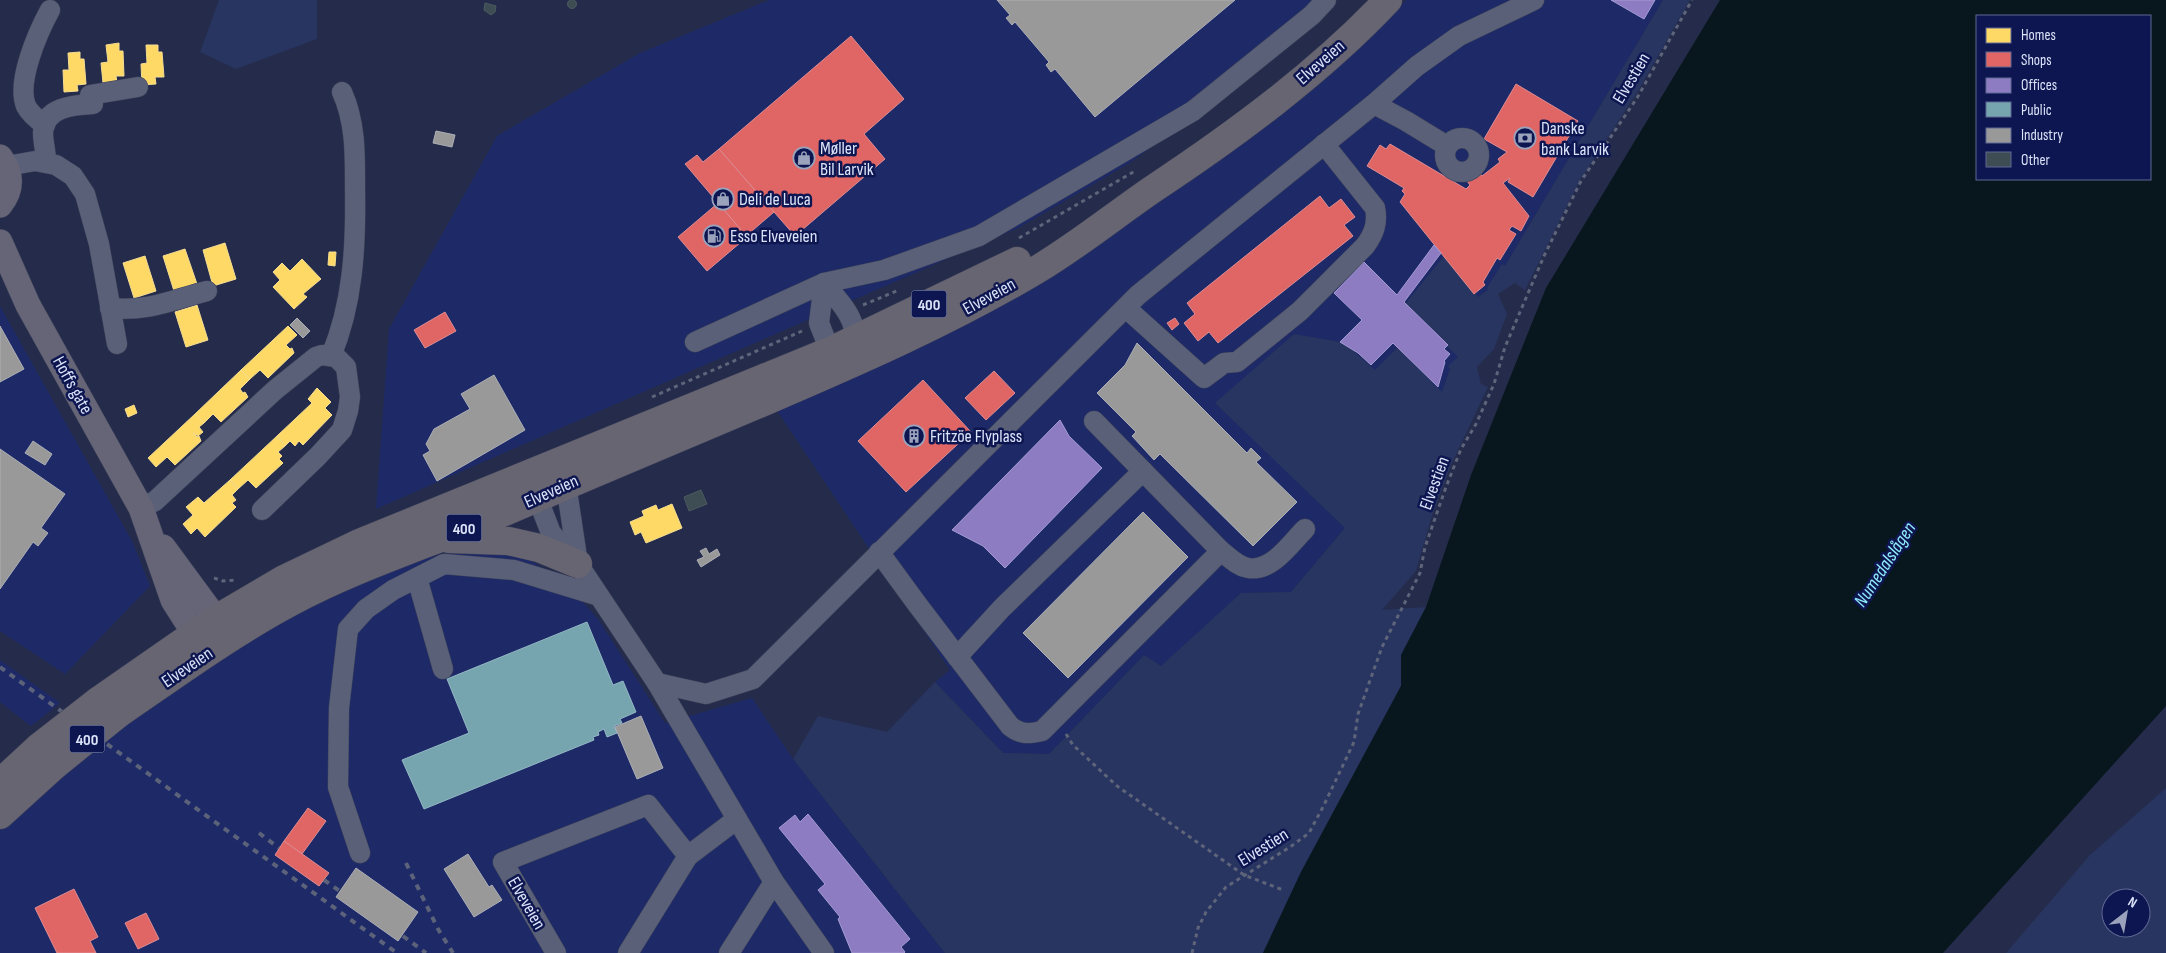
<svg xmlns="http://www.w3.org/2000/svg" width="2166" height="953" viewBox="0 0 2166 953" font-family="'Sofia Sans Condensed',sans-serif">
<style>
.built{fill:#1d2a67}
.green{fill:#283560;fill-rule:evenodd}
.water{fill:#08171d;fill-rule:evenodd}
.homes{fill:#ffd966;stroke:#f4dc92}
.shops{fill:#e06666;stroke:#de8c92}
.offices{fill:#8e7cc3;stroke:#a59bd3}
.public{fill:#76a5af;stroke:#94b8c5}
.industry{fill:#999;stroke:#adafb6}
.building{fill:#3e4c53;stroke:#4b5b5f}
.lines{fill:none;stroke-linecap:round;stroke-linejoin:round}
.minor-casing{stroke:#40445c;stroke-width:21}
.major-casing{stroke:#40445c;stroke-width:26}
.highway-casing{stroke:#40445c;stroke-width:29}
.path{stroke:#5e647a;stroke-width:3;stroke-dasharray:4 4;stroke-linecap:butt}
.minor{stroke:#596077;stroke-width:20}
.major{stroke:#656577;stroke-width:25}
.highway{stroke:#686573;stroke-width:28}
.rail{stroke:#5c6279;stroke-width:4;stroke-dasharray:6 6;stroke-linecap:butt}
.highway-bridge-casing{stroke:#40445c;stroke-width:29;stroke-linecap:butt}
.highway-bridge{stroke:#686573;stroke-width:28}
.labels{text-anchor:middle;stroke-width:5;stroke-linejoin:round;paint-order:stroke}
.shield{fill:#0d1650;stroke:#9da6c6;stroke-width:1}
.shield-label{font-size:16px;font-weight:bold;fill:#dbe3f9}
.street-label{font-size:18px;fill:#dbe3f9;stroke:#0d1650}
.poi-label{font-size:18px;fill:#dbe3f9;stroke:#0d1650;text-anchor:start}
.water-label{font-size:19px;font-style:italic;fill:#90ecfb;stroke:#0d1650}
</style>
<rect width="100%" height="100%" fill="#252c4b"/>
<!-- built -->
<g class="built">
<path d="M769,0H1337L1243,83L1128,164L1020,227L376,509L389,329L497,136L640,53Z"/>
<path d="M1406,0H1663L1505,266L1502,264L1488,290L1478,297L1405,304L1459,357L1450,368L1442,393L1397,348L1375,371L1353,351L1340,342L1294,335L1216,403L1345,528L1291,592L1241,593L1161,667L1144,655L1049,754L1003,753L935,682L950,670L776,409L1072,260L1192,180L1294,101L1381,26Z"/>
<path d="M0,306L133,543L150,586L65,674L0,631Z"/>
<path d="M467,548L518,553L564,581L598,619L665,723L752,698L793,759L945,953H0V829L82,753L262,629L387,568Z"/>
<path d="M0,660L46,693L60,703L31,726L0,702Z"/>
</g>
<!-- green -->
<g class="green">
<path d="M219,0H317V39L236,69L200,52Z"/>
<path d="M1663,0H1690L1637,93L1580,180L1525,290L1515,283L1498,294L1507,314L1494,349L1477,367L1481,384L1488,387L1451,465L1432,516L1416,571L1382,610L1426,607L1401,655V686L1301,872L1263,953H945L793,759L818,716L887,732L935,682L1003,753L1049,754L1144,655L1161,666L1241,593L1291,592L1345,528L1215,403L1294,334L1340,342L1353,351L1375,370L1397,348L1442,392L1450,369L1448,366L1458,357L1405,304L1444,256L1478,297L1488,290L1487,288L1502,264L1505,266Z"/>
<path d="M2166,788V953H2006L2090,855ZM2111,898H2141V928H2111Z"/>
</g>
<!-- water -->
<path class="water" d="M1720,0H2166V706L1943,953H1263L1301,872L1401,686V655L1426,607L1471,475L1546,288ZM1977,16H2150V179H1977Z"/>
<!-- homes -->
<g class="homes">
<path d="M119,43V51H123L124,76H116L117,83H103L101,63L108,62L106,45Z"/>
<path d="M146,45H158V52H162L164,77H155L156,84L142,85L141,64L147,63Z"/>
<path d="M80,52V59H84L86,84L77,85L78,91L64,92L63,70H69L68,53Z"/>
<path d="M225,243L236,279L213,286L203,250Z"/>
<path d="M185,249L197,284L174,291L163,256Z"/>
<path d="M329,252H336L335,266L328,265Z"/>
<path d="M145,256L156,291L134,298L123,263Z"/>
<path d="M302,259L321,279L303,294L307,297L294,309L273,287L280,280L273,272L282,263L290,271Z"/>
<path d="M197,305L208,340L186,347L175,312Z"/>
<path d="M288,326L297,335L286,345L290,349L292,348L294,353L268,378L260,370L250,379L241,370Z"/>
<path d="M241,370L250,379L240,389L243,393L245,392L248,397L221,422L213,414L204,423L195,414Z"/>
<path d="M317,388L331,402L325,408L332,415L303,445L299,441L295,446L290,441L285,446L277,436L312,403L308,399Z"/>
<path d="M134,405L137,413L128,417L125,409Z"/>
<path d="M195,414L204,423L199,427L203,432L198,436L193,433L197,437L199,436L201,441L175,465L167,457L156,467L148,458Z"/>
<path d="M277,436L285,446L278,452L282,456L279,459L283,463L256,488L248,480L238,489L230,480Z"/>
<path d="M230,480L238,489L232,495L236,500L232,503L236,507L205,537L197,528L191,534L183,524L193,515L186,507L198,497L204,503Z"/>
<path d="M672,504L682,528L646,543L641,532L635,535L630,522L644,516L642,511L656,505L658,510Z"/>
</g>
<!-- shops -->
<g class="shops">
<path d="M851,36L904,99L864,134L885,159L795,236L719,149Z"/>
<path d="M1516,84L1578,121L1533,197L1508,182L1510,178L1503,183L1529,216L1521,231L1512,226L1509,230L1516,234L1500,260L1497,258L1483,282L1485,285L1474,294L1400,202L1405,194L1402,191L1404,188L1367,166L1380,145L1386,149L1390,144L1466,189L1470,185L1467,181L1478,171L1482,176L1500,162L1498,159L1507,152L1484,139Z"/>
<path d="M719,149L774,212L746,236L685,164L697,155L703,162Z"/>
<path d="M1320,196L1329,208L1341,199L1355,217L1344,225L1353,236L1218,343L1209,332L1198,341L1184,323L1195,314L1187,303Z"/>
<path d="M718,203L747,237L707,271L678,237Z"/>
<path d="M445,312L456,331L425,348L414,330Z"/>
<path d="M1175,318L1179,324L1172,330L1167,323Z"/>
<path d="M994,371L1015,393L986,420L965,398Z"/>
<path d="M923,380L971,432L906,492L858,441Z"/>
<path d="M308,808L326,821L302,854L284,841Z"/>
<path d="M284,841L329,873L319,886L275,855Z"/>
<path d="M74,889L98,937L90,941L96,953H57L35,908Z"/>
<path d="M146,913L159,939L138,949L125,923Z"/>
</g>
<!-- offices -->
<g class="offices">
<path d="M1611,0H1655L1644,19Z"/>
<path d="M1434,245L1441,253L1404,302L1448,345L1444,349L1450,354L1444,361L1445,362L1438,387L1393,343L1371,365L1358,353L1340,342L1362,320L1334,293L1364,262L1397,295Z"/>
<path d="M1060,420L1069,436L1102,468L1005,568L983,546L952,530Z"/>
<path d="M808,814L910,939L901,947L905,952L904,953H852L838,919L840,917L818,890L825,884L779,828L795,815L800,822Z"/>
</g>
<!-- public -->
<path class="public" d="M587,622L613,685L623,681L636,712L620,719L622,723L614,726L617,733L607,737L604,729L598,732L599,735L593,737L594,740L424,809L402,760L469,733L447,679Z"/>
<!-- industry -->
<g class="industry">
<path d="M997,0H1235L1095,117L1055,69L1051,72L1046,65L1049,62L1015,22L1012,25L1006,18L1010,15Z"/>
<path d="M436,131L455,135L452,147L433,143Z"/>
<path d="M297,318L310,331L303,338L290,325Z"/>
<path d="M0,326L24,369L0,382Z"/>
<path d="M1137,343L1247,453L1251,448L1261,458L1256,462L1297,502L1253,546L1160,454L1154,460L1132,436L1136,432L1097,393L1125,365Z"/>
<path d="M494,375L525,430L437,481L423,455L430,451L426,444L434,429L470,409L461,394Z"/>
<path d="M33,441L52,454L45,465L25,453Z"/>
<path d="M0,449L65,494L41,528L48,533L38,546L33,542L0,589Z"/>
<path d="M1143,512L1188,557L1068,678L1023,633Z"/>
<path d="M706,548L709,554L717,549L720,555L701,567L697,560L704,557L700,551Z"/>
<path d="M641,716L663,768L637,779L615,727Z"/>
<path d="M468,854L489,887L492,885L502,900L474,917L444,869Z"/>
<path d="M356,868L418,912L398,941L336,897Z"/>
</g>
<!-- building -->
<g class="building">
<circle cx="572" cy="4" r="4.5"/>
<path d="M485,3L496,6L495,12L491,15L484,10Z"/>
<path d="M701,490L707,504L689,511L684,497Z"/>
</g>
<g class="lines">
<!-- minor casing -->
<g class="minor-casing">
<g id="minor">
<path d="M1374,104L1406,121L1447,146"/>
<path d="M45,125C38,120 30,114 26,106C16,82 38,32 50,10"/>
<circle cx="1462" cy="155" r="17"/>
<path d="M46,161C46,152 43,142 43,133C44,107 73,105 93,104L90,95L138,87"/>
<path d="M7,166L35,161L56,165L73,176L85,194L99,244L117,344"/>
<path d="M824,283C850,314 859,321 854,363L830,351L819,323Z"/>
<path d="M110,308C148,312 172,300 207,291"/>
<path d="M1126,308L1204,378L1224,363L1237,362L1300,311L1365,246C1374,234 1378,223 1375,208L1324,144"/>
<path d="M695,342L824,283L884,270L979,236L1193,111L1312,15L1326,0"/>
<path d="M331,356C353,304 356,246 355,190C355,156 356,123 342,92"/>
<path d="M558,479L566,484L578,564"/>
<path d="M539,485L537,497L551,533L578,564L657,683L737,819L688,856"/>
<path d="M141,508L155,501L275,390L316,357L322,355L336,357L346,367L350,397L348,411L342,430L318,456L262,510"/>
<path d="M1221,551C1229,557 1237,566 1248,568C1272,572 1290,544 1305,529"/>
<path d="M879,552L917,604L1010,726C1021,735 1029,734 1042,731L1221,551L1094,421"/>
<path d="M417,578L443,669"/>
<path d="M957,657L1002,608L1143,471"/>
<path d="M657,683L706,694L753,679L1138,295L1374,104L1417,66L1459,36L1534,0"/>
<path d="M360,853L338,787L339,708L348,629L366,609L393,590L444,564L514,570L599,596"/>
<path d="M774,882L824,953"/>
<path d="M556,953L503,862L648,805L688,856L628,953"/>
<path d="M729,953L774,882L737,819"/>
</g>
</g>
<!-- major casing -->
<g class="major-casing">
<g id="major">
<path d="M0,157C12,173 13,189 0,205"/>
<path d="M0,242L28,305L141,508L173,600L194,633L211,645"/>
<path d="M163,547L216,619L215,640"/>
</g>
</g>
<!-- highway casing -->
<g class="highway-casing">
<g id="highway">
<path d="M449,539L508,541L539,548L578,564"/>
<path d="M98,701L216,619L284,579L357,544L830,351L1017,261"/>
<path d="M118,714C175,675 231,634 291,602C356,567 427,545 495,516C585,477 676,439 766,401C859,361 951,321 1038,269C1078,245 1115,215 1153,189C1236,134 1320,72 1388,0"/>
<path d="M0,783L39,747"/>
<path d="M0,815L55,765"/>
</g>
</g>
<!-- path -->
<g class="path">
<path d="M1019,238L1135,171"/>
<path d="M863,305L899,290"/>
<path d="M652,397L802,331"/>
<path d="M214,578L223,581L237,580"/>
<path d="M1066,734L1073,745L1117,786L1244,875L1283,890"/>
<path d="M1192,953L1198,928L1206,912L1226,887L1290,847L1309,833L1324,805L1354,742L1358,714L1382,647L1420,573L1425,547L1446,487L1461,449L1476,424L1494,384L1505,347L1544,256L1581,181L1637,98L1692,0"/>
</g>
<!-- minor -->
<use href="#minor" class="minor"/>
<!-- major -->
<use href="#major" class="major"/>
<!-- highway -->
<use href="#highway" class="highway"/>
<!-- rail -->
<g class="rail">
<path d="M0,667L397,953"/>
<path d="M259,833L279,848"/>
<path d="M406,863L438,929L453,953"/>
<path d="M324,880L341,892"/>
<path d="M403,936L426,953"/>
</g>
<!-- highway-bridge casing -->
<g class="highway-bridge-casing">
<g id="highway-bridge">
<path d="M39,747L98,701"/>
<path d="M55,765L118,714"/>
</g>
</g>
<!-- highway-bridge -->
<use href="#highway-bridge" class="highway-bridge"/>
</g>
<!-- icons -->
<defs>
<g id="bank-ring" transform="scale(1.125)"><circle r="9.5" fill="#0d1650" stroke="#9ba3bc" stroke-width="1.5"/><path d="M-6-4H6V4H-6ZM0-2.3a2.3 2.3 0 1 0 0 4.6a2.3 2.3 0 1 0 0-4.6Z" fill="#9ba3bc"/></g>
<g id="shop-ring" transform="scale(1.125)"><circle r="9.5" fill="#0d1650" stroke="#9ba3bc" stroke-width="1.5"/><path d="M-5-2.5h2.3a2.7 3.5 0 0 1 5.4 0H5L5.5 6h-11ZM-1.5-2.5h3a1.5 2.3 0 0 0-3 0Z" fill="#9ba3bc"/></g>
<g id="fuel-ring" transform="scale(1.125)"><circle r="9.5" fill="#0d1650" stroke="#9ba3bc" stroke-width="1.5"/><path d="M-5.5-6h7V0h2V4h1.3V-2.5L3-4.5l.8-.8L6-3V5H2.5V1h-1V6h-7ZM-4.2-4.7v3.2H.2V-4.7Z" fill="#9ba3bc"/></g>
<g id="building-ring" transform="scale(1.125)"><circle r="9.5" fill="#0d1650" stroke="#9ba3bc" stroke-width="1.5"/><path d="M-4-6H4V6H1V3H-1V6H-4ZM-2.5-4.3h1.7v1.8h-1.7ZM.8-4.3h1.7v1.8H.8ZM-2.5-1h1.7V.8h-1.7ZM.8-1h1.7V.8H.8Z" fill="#9ba3bc"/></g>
</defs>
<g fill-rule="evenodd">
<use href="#bank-ring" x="1525" y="138"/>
<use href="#shop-ring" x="804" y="158"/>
<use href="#shop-ring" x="723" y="199"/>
<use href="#fuel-ring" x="714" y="236"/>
<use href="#building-ring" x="914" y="436"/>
</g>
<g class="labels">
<!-- shield labels -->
<g class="shield">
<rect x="911.5" y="290.5" width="35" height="27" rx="4"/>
<rect x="446.5" y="514.5" width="35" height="27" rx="4"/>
<rect x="69.5" y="725.5" width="35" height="27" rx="4"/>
</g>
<g class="shield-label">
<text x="929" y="310">400</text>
<text x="464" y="534">400</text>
<text x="87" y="745">400</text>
</g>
<!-- street labels -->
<g class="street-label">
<text transform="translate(1320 62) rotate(-41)" y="6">Elveveien</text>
<text transform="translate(1631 78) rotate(-59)" y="6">Elvestien</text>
<text transform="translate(989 296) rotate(-29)" y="6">Elveveien</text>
<text transform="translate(73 385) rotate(61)" y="6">Hoffs gate</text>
<text transform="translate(1434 483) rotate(-70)" y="6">Elvestien</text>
<text transform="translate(551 491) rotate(-24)" y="6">Elveveien</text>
<text transform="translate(187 667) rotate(-34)" y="6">Elveveien</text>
<text transform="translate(1263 847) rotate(-32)" y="6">Elvestien</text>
<text transform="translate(527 903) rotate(60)" y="6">Elveveien</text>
</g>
<!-- poi labels -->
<g class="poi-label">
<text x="1541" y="134">Danske<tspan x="1541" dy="21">bank Larvik</tspan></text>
<text x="820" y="154">Møller<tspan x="820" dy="21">Bil Larvik</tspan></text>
<text x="739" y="205">Deli de Luca</text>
<text x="730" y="242">Esso Elveveien</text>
<text x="930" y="442">Fritzöe Flyplass</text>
</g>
<!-- water labels -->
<g class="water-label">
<text transform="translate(1884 564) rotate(-57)" y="7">Numedalslågen</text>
</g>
</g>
<!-- legend -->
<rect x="1976" y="15" width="175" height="165" fill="#0d1650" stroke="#5f6894"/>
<rect x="1986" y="28" width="25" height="15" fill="#ffd966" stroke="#5f6894"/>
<text x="2021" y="40" font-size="15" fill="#dbe3f9">Homes</text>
<rect x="1986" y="52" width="25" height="15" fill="#e06666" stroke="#5f6894"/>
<text x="2021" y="65" font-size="15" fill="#dbe3f9">Shops</text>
<rect x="1986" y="78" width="25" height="15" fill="#8e7cc3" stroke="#5f6894"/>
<text x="2021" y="90" font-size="15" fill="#dbe3f9">Offices</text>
<rect x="1986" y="102" width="25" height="15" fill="#76a5af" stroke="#5f6894"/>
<text x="2021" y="115" font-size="15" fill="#dbe3f9">Public</text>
<rect x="1986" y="128" width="25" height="15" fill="#999999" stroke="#5f6894"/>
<text x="2021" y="140" font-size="15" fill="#dbe3f9">Industry</text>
<rect x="1986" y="152" width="25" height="15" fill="#3e4c53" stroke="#5f6894"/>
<text x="2021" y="165" font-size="15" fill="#dbe3f9">Other</text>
<!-- north arrow -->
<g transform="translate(2126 913) rotate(31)"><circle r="24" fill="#0d1650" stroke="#5f6894"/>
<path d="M0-4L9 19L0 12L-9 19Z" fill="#9ba3bc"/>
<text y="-8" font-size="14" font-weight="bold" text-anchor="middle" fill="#dbe3f9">N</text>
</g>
</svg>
